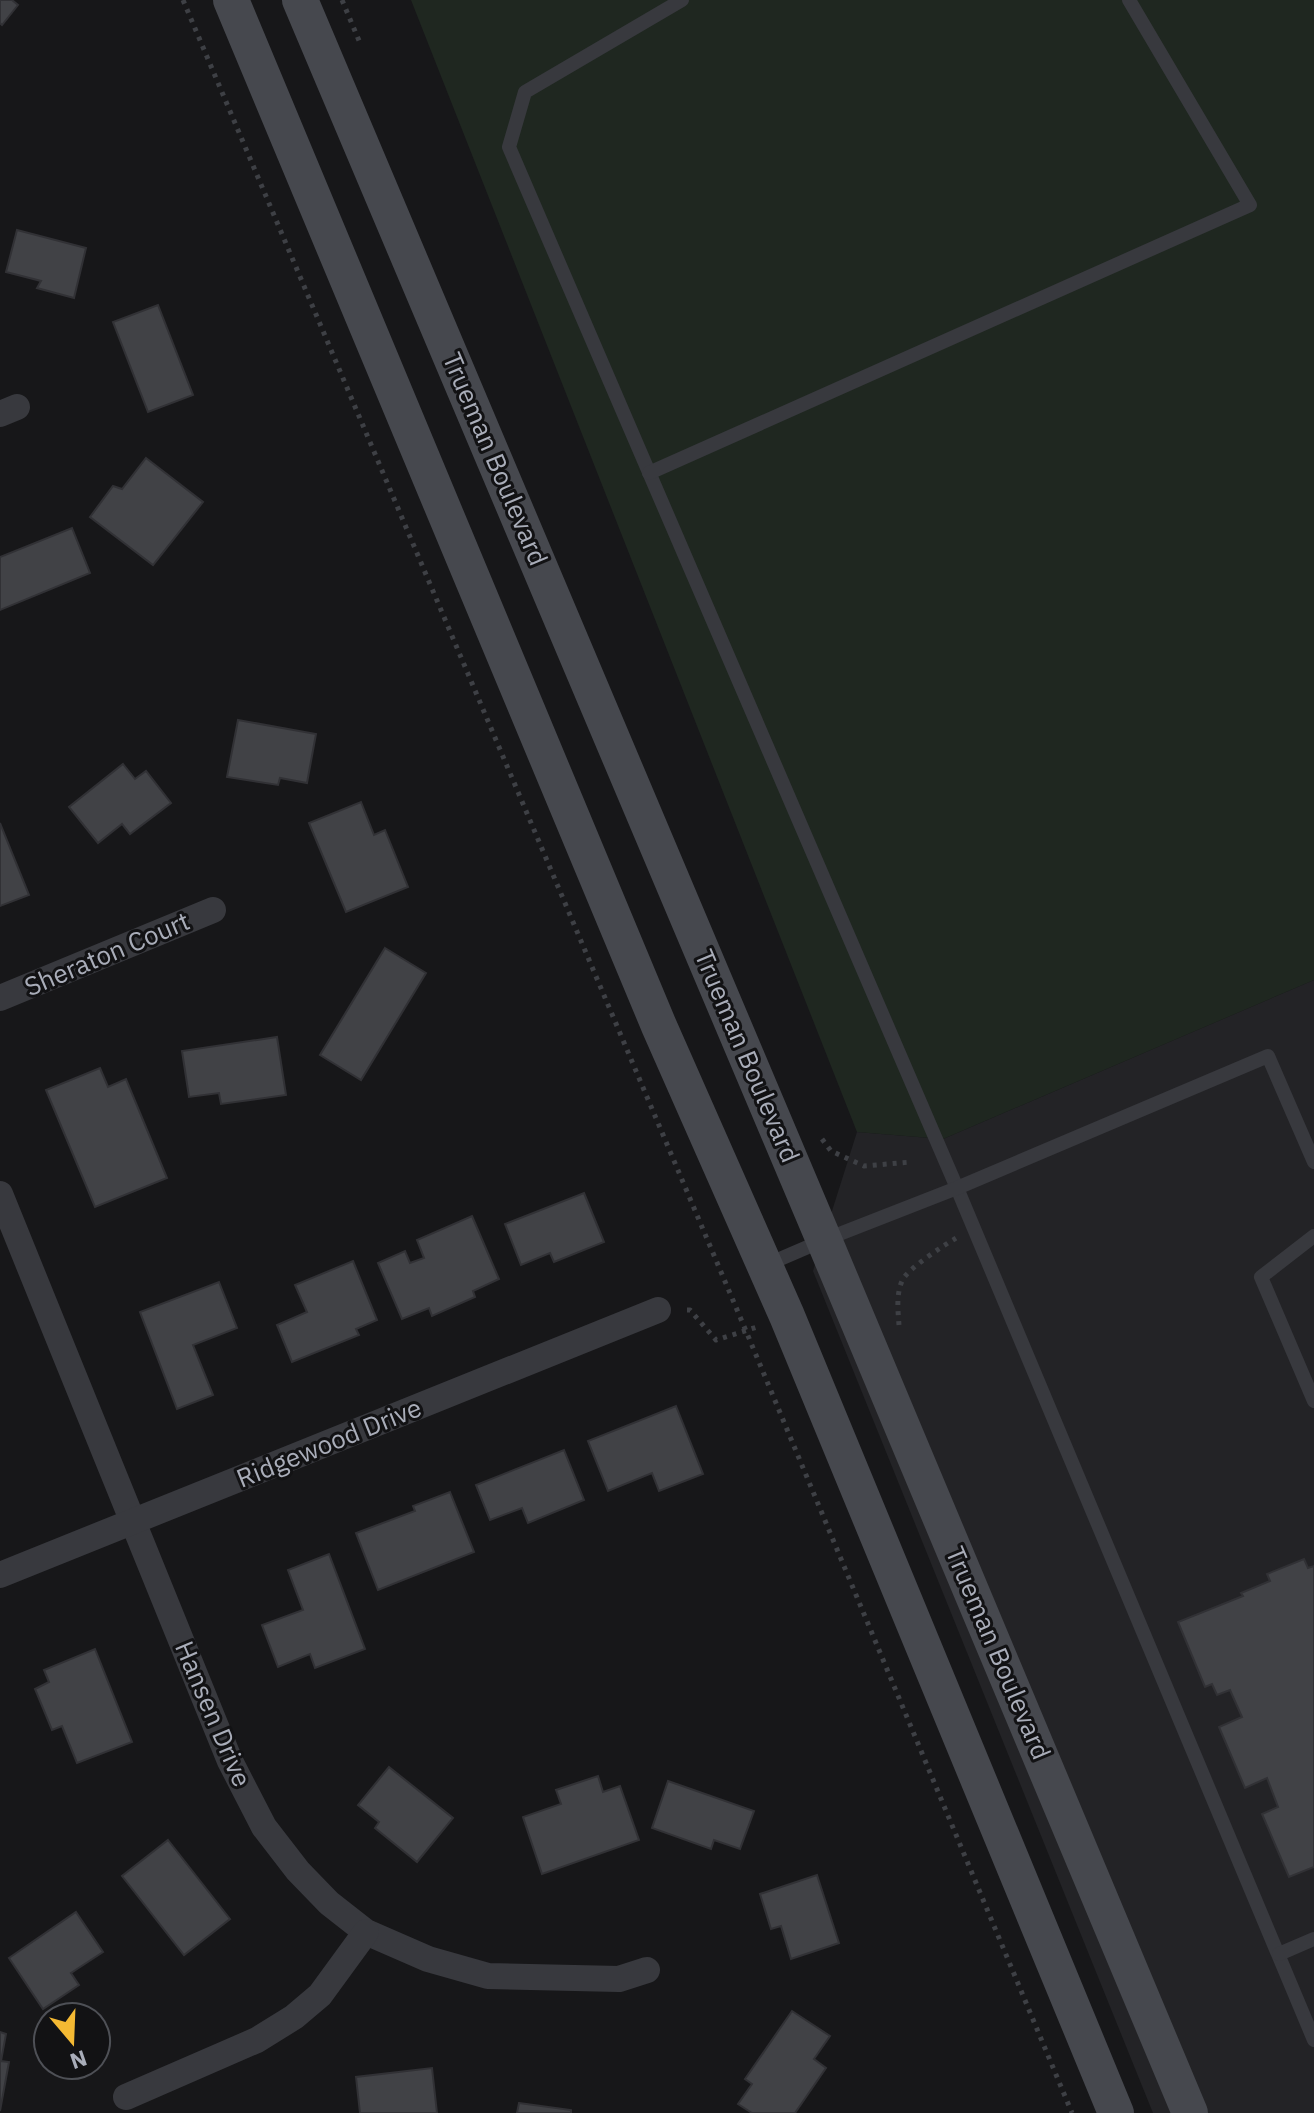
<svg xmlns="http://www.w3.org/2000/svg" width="1314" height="2113" viewBox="0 0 1314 2113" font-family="'IBM Plex Sans',sans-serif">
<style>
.built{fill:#232326}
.green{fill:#1f2720}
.building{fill:#414246;stroke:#313135;stroke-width:2}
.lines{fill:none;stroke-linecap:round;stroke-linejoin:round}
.path{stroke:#3e4045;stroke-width:5;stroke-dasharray:4 6;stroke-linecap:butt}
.service{stroke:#38393e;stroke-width:14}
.minor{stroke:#38393e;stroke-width:26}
.secondary{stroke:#46484e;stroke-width:36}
.labels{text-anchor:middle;stroke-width:6;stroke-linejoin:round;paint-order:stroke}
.street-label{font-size:26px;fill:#a9adb9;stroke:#121214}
</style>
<rect width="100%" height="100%" fill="#171719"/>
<!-- built -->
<path class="built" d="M1314,980V2113H1153L813,1271L857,1132L943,1139Z"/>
<!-- green -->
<path class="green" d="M411,0H1314V980L943,1139L857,1132Z"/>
<!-- building -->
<g class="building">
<path d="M0,0H12L18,5L2,25L0,23Z"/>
<path d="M17,230L86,248L74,298L37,288L41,281L6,272Z"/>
<path d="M158,305L193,395L148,412L113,322Z"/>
<path d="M146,458L203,502L153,565L90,517L113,486L122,489Z"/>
<path d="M72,528L90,573L0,610V557Z"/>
<path d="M238,720L316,734L307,783L280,778L278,785L227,777Z"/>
<path d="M123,764L135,779L146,771L171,803L130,834L122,824L98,843L69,807Z"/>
<path d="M361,802L374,835L385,830L408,887L346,912L309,823Z"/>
<path d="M0,823L29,895L0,906Z"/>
<path d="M385,948L426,973L361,1080L320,1055Z"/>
<path d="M277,1037L286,1095L221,1104L219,1093L189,1097L182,1051Z"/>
<path d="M100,1068L108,1087L126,1079L167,1178L95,1207L46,1090Z"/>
<path d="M584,1193L604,1242L554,1262L550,1253L521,1265L505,1224Z"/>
<path d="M472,1216L499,1279L473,1291L475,1297L432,1316L429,1308L402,1319L378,1263L405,1251L410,1263L424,1258L417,1240Z"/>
<path d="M353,1261L377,1320L356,1329L359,1335L292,1362L277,1325L307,1312L295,1285Z"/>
<path d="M219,1282L237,1328L193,1345L213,1395L177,1409L140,1312Z"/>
<path d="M676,1406L703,1474L659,1491L652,1473L608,1491L588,1441Z"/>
<path d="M564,1450L584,1500L528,1523L522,1508L490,1520L476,1485Z"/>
<path d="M450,1492L474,1552L378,1590L356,1533L415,1511L413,1506Z"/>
<path d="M329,1554L365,1649L315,1668L310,1654L278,1667L262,1625L303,1610L288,1570Z"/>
<path d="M1304,1559L1308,1568L1314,1566V1867L1289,1877L1262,1814L1278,1807L1267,1778L1245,1788L1219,1727L1242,1717L1230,1690L1217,1695L1212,1684L1205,1687L1178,1622L1243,1596L1241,1593L1270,1581L1267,1574Z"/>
<path d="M95,1649L132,1742L77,1763L62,1726L52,1730L35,1689L49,1682L44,1670Z"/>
<path d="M389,1767L453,1818L417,1862L375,1828L379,1822L358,1805Z"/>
<path d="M598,1776L603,1792L620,1786L639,1840L542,1874L523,1817L561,1804L556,1790Z"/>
<path d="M668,1781L754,1811L740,1849L714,1840L711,1849L652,1828Z"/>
<path d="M168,1840L230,1919L184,1955L122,1876Z"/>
<path d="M817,1875L839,1943L791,1959L781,1926L771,1929L760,1894Z"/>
<path d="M76,1912L103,1952L71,1973L79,1985L43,2009L9,1958Z"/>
<path d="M792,2011L830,2036L814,2059L826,2068L795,2113H752L738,2104L752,2084L745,2079Z"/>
<path d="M0,2032L6,2034L1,2061L9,2062L0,2111Z"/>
<path d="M432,2068L437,2113H360L356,2077Z"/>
<path d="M519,2103L571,2110V2113H517Z"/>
</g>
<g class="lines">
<!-- path -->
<g class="path">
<path d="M183,0L746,1331L1072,2113"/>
<path d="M342,0L360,43"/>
<path d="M822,1139L831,1151L864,1166L911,1162"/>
<path d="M687,1310H690L716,1340L757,1327"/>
<path d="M899,1325C898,1311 896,1295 902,1281C907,1269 943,1246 956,1238"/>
</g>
<!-- service -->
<g class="service">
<path d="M682,0L525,92L509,147L957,1188L1314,2040"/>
<path d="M649,473L1250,205L1129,0"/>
<path d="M1314,1236L1261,1277L1314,1401"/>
<path d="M766,1265L824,1240L957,1188L1268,1056L1314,1162"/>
<path d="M1279,1954L1314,1939"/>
</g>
<!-- minor -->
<g class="minor">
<path d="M0,414L17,407"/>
<path d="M0,998L213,910"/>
<path d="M0,1194L230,1761L264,1827L298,1871L329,1903L366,1932L428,1959L488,1976L619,1979L647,1970"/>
<path d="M0,1575L658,1310"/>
<path d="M126,2097L257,2040L294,2017L320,1995L366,1932"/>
</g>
<!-- secondary -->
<g class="secondary">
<path d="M231,0L659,1026L787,1316L1116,2113"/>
<path d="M300,0L824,1240L1190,2113"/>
</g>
</g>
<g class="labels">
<!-- street labels -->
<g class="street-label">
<text transform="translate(495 459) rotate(67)" y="9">Trueman Boulevard</text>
<text transform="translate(107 954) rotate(-23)" y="9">Sheraton Court</text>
<text transform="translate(747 1056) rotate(67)" y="9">Trueman Boulevard</text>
<text transform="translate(329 1443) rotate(-22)" y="9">Ridgewood Drive</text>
<text transform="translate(998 1653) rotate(67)" y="9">Trueman Boulevard</text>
<text transform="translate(213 1714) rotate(67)" y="9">Hansen Drive</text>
</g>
</g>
<!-- north arrow -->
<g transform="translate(72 2041) rotate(161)"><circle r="38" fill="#121214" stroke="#4e5056" stroke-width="2"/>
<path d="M0-6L14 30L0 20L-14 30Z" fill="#f4b933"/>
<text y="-12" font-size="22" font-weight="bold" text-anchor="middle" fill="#a9adb9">N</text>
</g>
</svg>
